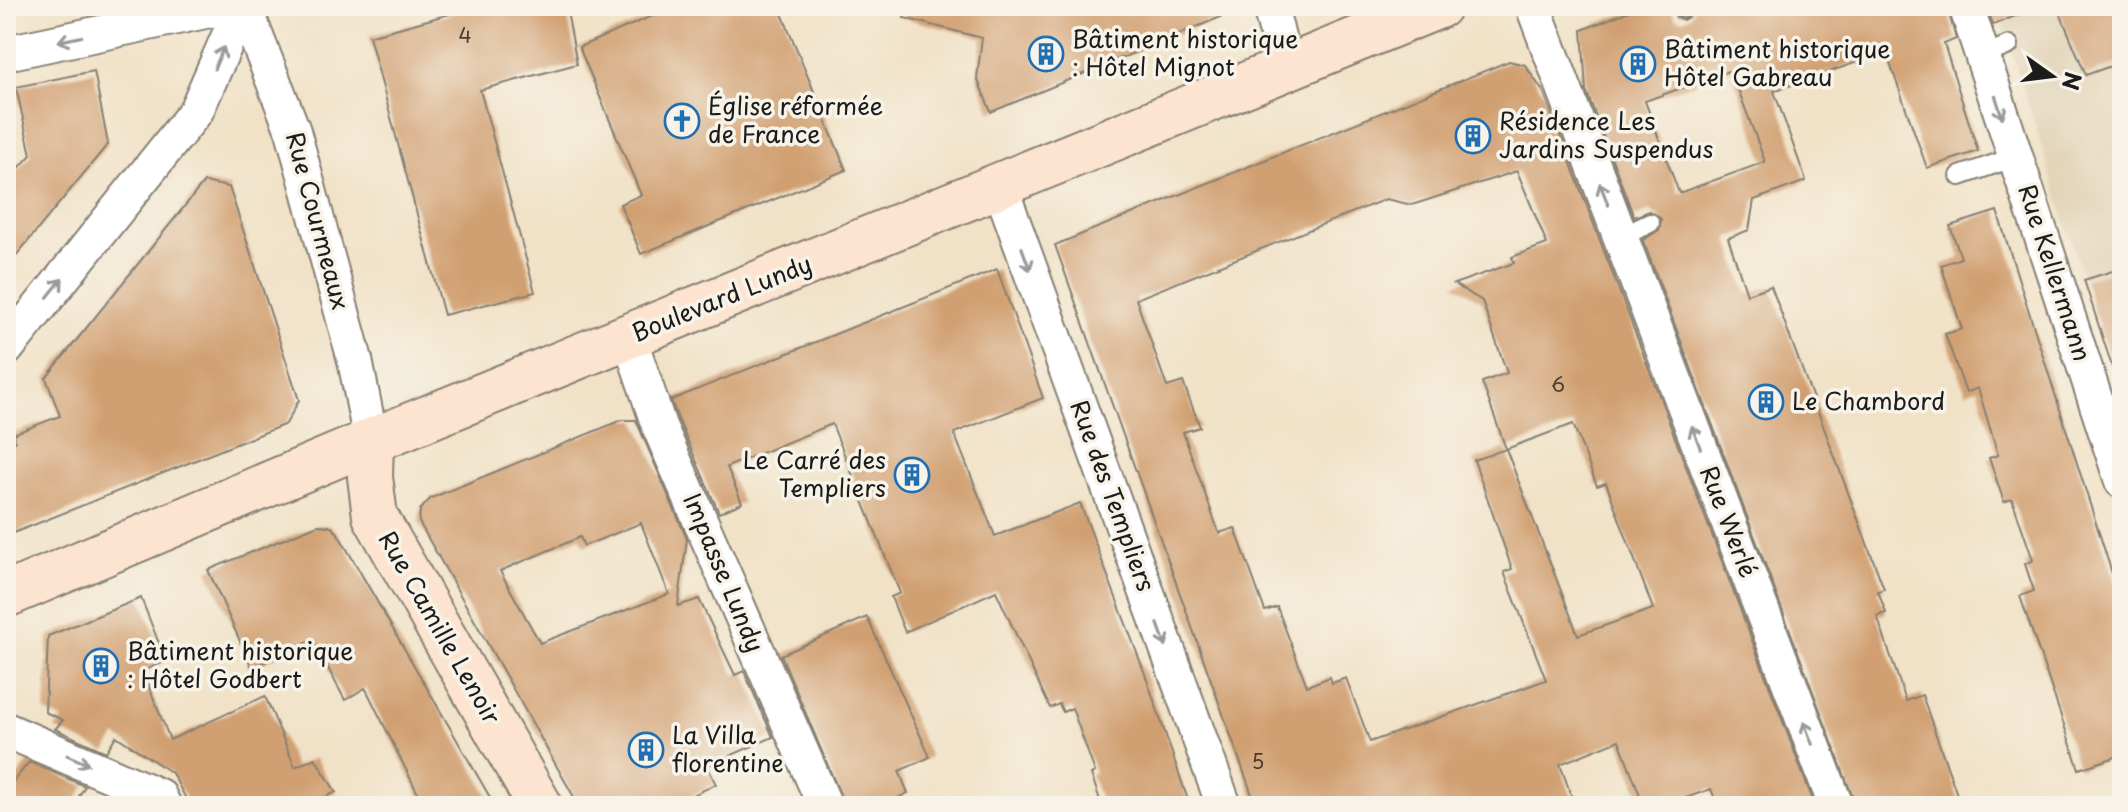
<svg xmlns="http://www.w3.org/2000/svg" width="2128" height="812" viewBox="0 0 2128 812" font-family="'Playpen Sans',sans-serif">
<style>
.built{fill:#e0d1b4}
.building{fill:#d1a072;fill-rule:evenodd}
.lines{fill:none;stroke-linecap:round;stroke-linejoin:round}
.lane-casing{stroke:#867f72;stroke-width:22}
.street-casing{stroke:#867f72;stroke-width:38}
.secondary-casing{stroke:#867f72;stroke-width:48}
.lane{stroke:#fff;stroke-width:18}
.street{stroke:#fff;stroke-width:34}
.secondary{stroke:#fde4d1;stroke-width:44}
.oneway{stroke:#999}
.labels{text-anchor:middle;stroke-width:7;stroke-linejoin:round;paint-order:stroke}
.number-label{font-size:20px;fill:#493d32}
.poi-label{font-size:24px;fill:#1c1c1c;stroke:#f7f3e8;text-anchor:start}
.street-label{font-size:24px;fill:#1c1c1c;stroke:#f7f3e8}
</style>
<rect width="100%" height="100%" fill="#f7f3e8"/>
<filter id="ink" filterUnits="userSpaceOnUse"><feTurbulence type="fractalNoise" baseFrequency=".0125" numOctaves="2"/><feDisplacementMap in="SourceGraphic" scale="16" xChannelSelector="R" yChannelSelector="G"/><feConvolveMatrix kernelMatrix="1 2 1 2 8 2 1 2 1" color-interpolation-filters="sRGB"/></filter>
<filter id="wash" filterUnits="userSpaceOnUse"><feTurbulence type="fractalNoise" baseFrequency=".006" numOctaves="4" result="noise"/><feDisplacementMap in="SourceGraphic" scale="32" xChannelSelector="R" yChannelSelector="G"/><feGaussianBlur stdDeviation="1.8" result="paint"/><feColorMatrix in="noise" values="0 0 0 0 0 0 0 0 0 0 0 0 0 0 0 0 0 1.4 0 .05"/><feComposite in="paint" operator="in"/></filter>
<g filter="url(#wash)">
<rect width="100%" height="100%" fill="#f1e2c7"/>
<!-- built -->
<path class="built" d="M1997,6H2122V268L2084,280Z"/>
<g id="blocks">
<!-- building -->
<g class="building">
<path d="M479,6H566L577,64L480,90L535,292L444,315L369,36Z"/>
<path d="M676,6H779L846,170L641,254L620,204L641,195L579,47Z"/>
<path d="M905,6H1245V7L991,112L977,78L982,38L904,18Z"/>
<path d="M1641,6H1670L1676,18L1683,20L1692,15L1695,6H1947L1956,39L1944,44L1978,151L1927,168L1886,52L1774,91L1806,181L1754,200L1749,230L1728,238L1747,294L1771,286L1884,589L1878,591L1886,613L1877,616L1906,701L1922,695L1961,806H1856L1643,240L1659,230L1661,219L1650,211L1634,217L1586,90L1582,30ZM1731,70L1765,162L1679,193L1645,101Z"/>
<path d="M1987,6H2035V8L1993,25Z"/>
<path d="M2057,6H2122V62L2086,75Z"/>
<path d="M1509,61L1525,65L1544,93L1815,806H1718L1711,789L1663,806H1644L1619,740L1560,764L1575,806H1256L1055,245ZM1517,171L1547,244L1512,257L1514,263L1454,284L1482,301L1507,373L1482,382L1506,449L1474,460L1512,569L1504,572L1546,680L1370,742L1346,678L1332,683L1330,677L1307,686L1277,607L1265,611L1235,528L1219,533L1183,432L1200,427L1183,382L1167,387L1136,299L1386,199L1412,205ZM1573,424L1597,486L1606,483L1653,609L1578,635L1506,449Z"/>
<path d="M94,71L108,144L6,268V182L31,155L16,87Z"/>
<path d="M204,182L229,187L299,400L286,424L6,536V446L15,442L13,434L60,416L46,378Z"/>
<path d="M1997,211L2122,605V755L2079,769L2020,596L2034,591L2025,564L2033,560L2012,499L2004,502L1989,458L1998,455L1978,388L1966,393L1945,334L1962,329L1941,265L1961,258L1950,226Z"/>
<path d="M2122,268V375L2115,376L2084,280Z"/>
<path d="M997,269L1043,398L954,433L995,536L1080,503L1145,674L1190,806H1090L1100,800L1091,774L1095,772L1072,708L1063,712L1059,704L1050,708L996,591L905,632L891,597L900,593L832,424L727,467L742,503L719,513L678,419L671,400Z"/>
<path d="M622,420H636L687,539L678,606L699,599L735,675L744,671L773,737L707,766L716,784L671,806H579L419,522L420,510L431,498ZM641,523L669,594L540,643L500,571L580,537L584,546Z"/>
<path d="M318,525L330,526L337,532L495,806H424L367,691L365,688L345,700L313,640L252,668L208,570Z"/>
<path d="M141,598L166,661L143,671L170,740L265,696L295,767L315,758L336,792L307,806H190L172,773L116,736L106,752L55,729L63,720L45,712L48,636Z"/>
<path d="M867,617L930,757L899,771L908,793L881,806H845L781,655Z"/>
<path d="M29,762L85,786L73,806H6V790Z"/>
</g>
</g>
</g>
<g filter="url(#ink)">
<use href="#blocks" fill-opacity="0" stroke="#867f72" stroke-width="2"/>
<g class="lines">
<!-- lane casing -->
<g class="lane-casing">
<g id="lane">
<path d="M1682,6L1683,8"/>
<path d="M1982,56L2009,45"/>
<path d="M1960,176L2015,157"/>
<path d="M1621,237L1650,223"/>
</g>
</g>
<!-- street casing -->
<g class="street-casing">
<g id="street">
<path d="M244,6L293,131L355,360L371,441"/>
<path d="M1270,6L1286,69"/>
<path d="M1533,6L1836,806"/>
<path d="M1966,6L2122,481"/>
<path d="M6,53L229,6"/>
<path d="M1000,186L1224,806"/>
<path d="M629,337L659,426L825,806"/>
<path d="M6,349L196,111L242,6"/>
<path d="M6,730L159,796L164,806"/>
</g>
</g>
<!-- secondary casing -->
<g class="secondary-casing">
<g id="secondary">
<path d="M371,441L370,477L375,516L540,806"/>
<path d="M6,595L371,441L1439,6"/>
</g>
</g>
<!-- lane -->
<use href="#lane" class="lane"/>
<!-- street -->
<use href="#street" class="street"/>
<!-- secondary -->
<use href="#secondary" class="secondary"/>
</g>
<!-- one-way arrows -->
<defs><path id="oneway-shaft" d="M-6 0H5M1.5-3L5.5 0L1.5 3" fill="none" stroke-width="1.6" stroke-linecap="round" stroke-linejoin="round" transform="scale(2)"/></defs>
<g class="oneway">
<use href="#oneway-shaft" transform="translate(70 39) rotate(168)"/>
<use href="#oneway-shaft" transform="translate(219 58) rotate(-66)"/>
<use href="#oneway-shaft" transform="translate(1999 107) rotate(72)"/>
<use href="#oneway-shaft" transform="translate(1604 194) rotate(-111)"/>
<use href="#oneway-shaft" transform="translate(1026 259) rotate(70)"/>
<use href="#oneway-shaft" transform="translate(55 288) rotate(-51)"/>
<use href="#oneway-shaft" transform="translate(1696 437) rotate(-111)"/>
<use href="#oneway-shaft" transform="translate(1162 635) rotate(70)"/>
<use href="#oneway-shaft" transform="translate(1808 733) rotate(-111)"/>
<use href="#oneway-shaft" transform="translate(78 760) rotate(24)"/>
</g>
</g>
<!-- icons -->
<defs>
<g id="building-ring" transform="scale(1.8)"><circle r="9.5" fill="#f7f3e8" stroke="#1f6fb2" stroke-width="1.5"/><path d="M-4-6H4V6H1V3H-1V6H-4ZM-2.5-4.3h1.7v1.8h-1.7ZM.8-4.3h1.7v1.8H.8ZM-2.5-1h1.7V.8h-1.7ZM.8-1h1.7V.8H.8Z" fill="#1f6fb2"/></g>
<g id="church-ring" transform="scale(1.8)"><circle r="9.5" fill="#f7f3e8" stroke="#1f6fb2" stroke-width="1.5"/><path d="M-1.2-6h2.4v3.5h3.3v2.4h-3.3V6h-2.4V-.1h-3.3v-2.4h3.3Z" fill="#1f6fb2"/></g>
</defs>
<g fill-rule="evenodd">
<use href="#building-ring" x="1046" y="54"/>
<use href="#building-ring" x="1638" y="64"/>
<use href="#church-ring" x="682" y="121"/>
<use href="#building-ring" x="1473" y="136"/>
<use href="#building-ring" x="1766" y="402"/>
<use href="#building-ring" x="912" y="475"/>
<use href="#building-ring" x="101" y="666"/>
<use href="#building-ring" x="646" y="750"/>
</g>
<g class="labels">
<!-- number labels -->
<g class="number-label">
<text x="465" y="43">4</text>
<text x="1558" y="392">6</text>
<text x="1258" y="769">5</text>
</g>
<!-- poi labels -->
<g class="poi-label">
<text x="1072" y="48">Bâtiment historique<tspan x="1072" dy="28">: Hôtel Mignot</tspan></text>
<text x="1664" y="58">Bâtiment historique<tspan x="1664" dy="28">Hôtel Gabreau</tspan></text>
<text x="708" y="115">Église réformée<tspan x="708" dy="28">de France</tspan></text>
<text x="1499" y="130">Résidence Les<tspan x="1499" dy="28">Jardins Suspendus</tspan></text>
<text x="1792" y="410">Le Chambord</text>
<text x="886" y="469" text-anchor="end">Le Carré des<tspan x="886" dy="28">Templiers</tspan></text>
<text x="127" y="660">Bâtiment historique<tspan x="127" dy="28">: Hôtel Godbert</tspan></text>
<text x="672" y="744">La Villa<tspan x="672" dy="28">florentine</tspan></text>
</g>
<!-- street labels -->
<g class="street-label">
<text transform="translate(317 221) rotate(75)" y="8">Rue Courmeaux</text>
<text transform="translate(2054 273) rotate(72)" y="8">Rue Kellermann</text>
<text transform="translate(722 299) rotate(-22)" y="8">Boulevard Lundy</text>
<text transform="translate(1112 496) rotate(70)" y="8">Rue des Templiers</text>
<text transform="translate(1728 522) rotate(69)" y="8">Rue Werlé</text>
<text transform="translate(723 573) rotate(67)" y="8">Impasse Lundy</text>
<text transform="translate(439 628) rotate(60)" y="8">Rue Camille Lenoir</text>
</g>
</g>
<!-- margin -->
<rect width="2128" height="812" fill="none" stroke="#f7f3e8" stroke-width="32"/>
<!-- north arrow -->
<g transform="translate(2052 76) rotate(104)" stroke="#f7f3e8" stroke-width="6" paint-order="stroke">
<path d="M0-6L14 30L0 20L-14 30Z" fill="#1c1c1c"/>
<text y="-12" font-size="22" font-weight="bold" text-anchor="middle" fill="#1c1c1c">N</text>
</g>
</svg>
